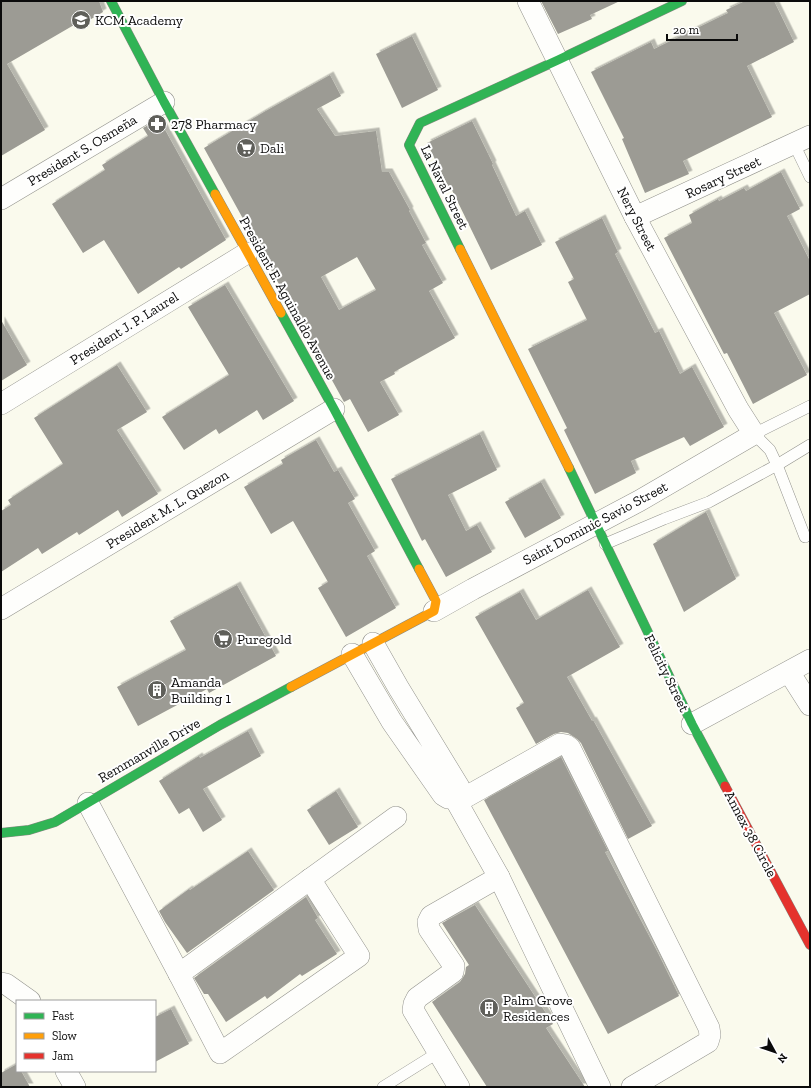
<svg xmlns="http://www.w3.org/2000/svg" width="811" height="1088" viewBox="0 0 811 1088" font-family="'Zilla Slab',serif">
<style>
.building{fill:#9c9b94;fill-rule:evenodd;filter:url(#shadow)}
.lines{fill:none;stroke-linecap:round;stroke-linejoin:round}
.lane-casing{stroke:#93938d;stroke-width:12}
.street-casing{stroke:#93938d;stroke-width:22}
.fast-casing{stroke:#898983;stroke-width:10}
.slow-casing{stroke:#898983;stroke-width:10}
.jam-casing{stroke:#898983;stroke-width:10}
.lane{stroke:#fefefc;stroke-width:11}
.street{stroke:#fefefc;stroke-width:21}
.fast{stroke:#30b455;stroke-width:9}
.slow{stroke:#ff9f0a;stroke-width:9}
.jam{stroke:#e5322d;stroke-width:9}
.labels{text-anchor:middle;stroke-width:4;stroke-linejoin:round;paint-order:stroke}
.poi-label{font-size:14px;fill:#0b0b0b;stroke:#fff;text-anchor:start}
.street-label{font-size:14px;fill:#0b0b0b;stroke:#fff}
</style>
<defs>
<filter id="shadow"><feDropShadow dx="3.5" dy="-3.5" stdDeviation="0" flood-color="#0004"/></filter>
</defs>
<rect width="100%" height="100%" fill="#fafaed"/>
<!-- building -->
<g class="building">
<path d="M1,1H99L103,12L76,28L74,25L7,64L45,130L1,156Z"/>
<path d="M541,1H620L590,15L592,19L558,34Z"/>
<path d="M745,1H774L794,42L747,66L772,117L683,161L689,174L645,193L622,139L624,138L591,72L651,42L654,49L728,13L726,10Z"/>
<path d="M412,36L438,90L402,108L376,54Z"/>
<path d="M330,75L341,96L317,109L335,136L376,131L382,172H389L410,210L409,211L426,243L422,245L443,283L429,291L455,338L394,372L395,374L380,382L399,415L368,432L350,399L344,402L204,148L264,112ZM357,257L376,290L339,310L321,277Z"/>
<path d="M159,119L226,240L181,269L179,267L138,294L104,240L83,253L52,204L105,170L102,165L148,136L143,128Z"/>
<path d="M472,121L493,164L492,165L516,216L525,211L542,245L491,270L450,186H448L427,143Z"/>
<path d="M781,172L800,209L787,216L810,261V294L774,313L807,375L753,404L727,353L724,354L664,238L692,223L689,215L718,199L719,201L744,188L746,191Z"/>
<path d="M602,218L618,252L615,254L655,333L659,331L680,374L692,367L724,427L690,446L684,437L631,461L636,473L595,494L564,430L567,428L528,349L587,320L568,282L574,279L555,242Z"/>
<path d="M225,285L294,401L263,420L257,410L219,434L216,429L184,450L162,417L229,375L188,307Z"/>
<path d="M1,320L27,365L1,381Z"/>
<path d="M117,365L147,412L117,430L158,494L122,517L118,510L79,535L77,532L42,554L38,548L1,572V511L11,505L8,500L63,464L34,418Z"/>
<path d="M480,434L497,470L448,495L466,531L477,525L492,552L446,577L425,539L422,541L391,479Z"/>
<path d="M316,440L334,472L338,470L355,499L348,503L375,551L367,556L396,608L346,637L318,588L328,582L293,521L271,534L244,487L283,464L281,460Z"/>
<path d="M541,482L561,518L525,538L505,502Z"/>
<path d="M706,512L736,579L684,612L653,544Z"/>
<path d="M237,585L276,656L209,693L207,689L138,726L117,687L186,650L170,621Z"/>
<path d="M588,590L620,647L567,677L592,721L593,720L652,826L628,839L581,743L577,739L568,733L561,732L554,734L536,744L516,708L524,703L475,617L520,592L536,620Z"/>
<path d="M248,731L261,756L203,789L222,820L203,832L189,808L179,814L159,781L199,756L200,758Z"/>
<path d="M561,757L608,851L605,852L658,953L679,996L608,1034L484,800Z"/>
<path d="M336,791L358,827L329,845L307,810Z"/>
<path d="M248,851L274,890L187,953L165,922L159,911L189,889L190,890Z"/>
<path d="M306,897L318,918L315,920L337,954L302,976L300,974L267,999L265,996L226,1022L208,994H204L194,978Z"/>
<path d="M475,905L553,1024L546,1028L585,1087H487L432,1002L460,982L465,974L466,967L469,965L442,923Z"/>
<path d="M171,1009L189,1044L155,1062V1017Z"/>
<path d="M17,1064V1071H21L30,1087H1V1073Z"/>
</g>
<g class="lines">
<!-- lane casing -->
<g class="lane-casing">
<g id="lane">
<path d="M794,144L810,177"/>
<path d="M805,537L777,465L770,450L754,434L810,406"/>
<path d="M605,544L664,519L709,502L777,465L810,445"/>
<path d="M383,1087L439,1052"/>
</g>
</g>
<!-- street casing -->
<g class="street-casing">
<g id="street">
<path d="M1,199L164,102"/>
<path d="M635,217L810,136"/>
<path d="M1,404L247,253"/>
<path d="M1,609L334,409"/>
<path d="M434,611L473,589L639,501L754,434L738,409L635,217L528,1"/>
<path d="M352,654L392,722L443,795L448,798L454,797L457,792L459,787L398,687L373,643"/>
<path d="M789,672L810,705"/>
<path d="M692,724L810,660"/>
<path d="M454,797L499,877L600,1087"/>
<path d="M457,802L560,744L566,745L570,748L709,1028L710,1035L708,1042L632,1087"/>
<path d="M88,803L179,974L220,1053L359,956L310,879"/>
<path d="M179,974L396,817"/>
<path d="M1,983L6,984L30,1001"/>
<path d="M66,1071L75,1087"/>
<path d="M459,1087L413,1010L414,1004L417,998L453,972L454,966L429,929L428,922L431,916L499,877"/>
</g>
</g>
<!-- fast casing -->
<g class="fast-casing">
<g id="fast">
<path d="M111,1L164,102L215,194"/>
<path d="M460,249L409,145L420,123L558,60L682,1"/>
<path d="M281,313L334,409L419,569"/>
<path d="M569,468L692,724L725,786"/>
<path d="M1,833L29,830L55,822L220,725L291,687"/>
</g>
</g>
<!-- slow casing -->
<g class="slow-casing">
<g id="slow">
<path d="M215,194L281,313"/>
<path d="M460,249L569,468"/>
<path d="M291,687L434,611L436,601L419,569"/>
</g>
</g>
<!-- jam casing -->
<g class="jam-casing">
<path id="jam" d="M725,786L810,945"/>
</g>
<!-- lane -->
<use href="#lane" class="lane"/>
<!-- street -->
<use href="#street" class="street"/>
<!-- fast -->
<use href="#fast" class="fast"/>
<!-- slow -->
<use href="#slow" class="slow"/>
<!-- jam -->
<use href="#jam" class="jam"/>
</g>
<!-- icons -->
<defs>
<g id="school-disc" transform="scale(1)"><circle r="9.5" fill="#5f5f5a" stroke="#fff"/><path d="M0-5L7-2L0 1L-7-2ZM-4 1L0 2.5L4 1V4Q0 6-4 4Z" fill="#fff"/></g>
<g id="pharmacy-disc" transform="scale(1)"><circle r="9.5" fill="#5f5f5a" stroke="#fff"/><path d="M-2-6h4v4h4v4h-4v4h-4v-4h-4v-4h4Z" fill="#fff"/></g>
<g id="supermarket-disc" transform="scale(1)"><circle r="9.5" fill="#5f5f5a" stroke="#fff"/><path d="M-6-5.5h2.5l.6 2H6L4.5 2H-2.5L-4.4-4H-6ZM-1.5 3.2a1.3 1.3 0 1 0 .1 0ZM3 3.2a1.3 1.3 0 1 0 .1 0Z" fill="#fff"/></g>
<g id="building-disc" transform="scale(1)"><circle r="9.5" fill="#5f5f5a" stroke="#fff"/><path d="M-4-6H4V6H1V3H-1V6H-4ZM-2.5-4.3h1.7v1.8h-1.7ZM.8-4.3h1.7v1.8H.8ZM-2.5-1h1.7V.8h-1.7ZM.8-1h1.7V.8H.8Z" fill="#fff"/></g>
</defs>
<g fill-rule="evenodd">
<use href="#school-disc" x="81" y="20"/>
<use href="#pharmacy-disc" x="157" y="124"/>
<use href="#supermarket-disc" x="246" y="148"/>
<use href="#supermarket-disc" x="223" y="639"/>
<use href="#building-disc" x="157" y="690"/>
<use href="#building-disc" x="489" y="1008"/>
</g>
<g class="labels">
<!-- poi labels -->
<g class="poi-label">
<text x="95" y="25">KCM Academy</text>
<text x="171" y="129">278 Pharmacy</text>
<text x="260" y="153">Dali</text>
<text x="237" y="644">Puregold</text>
<text x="171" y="687">Amanda<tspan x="171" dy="16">Building 1</tspan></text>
<text x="503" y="1005">Palm Grove<tspan x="503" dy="16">Residences</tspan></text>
</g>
<!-- street labels -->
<g class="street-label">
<text transform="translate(82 150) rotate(-31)" y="5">President S. Osmeña</text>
<text transform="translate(723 177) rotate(-25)" y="5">Rosary Street</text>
<text transform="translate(445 187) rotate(64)" y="5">La Naval Street</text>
<text transform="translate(637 219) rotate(63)" y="5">Nery Street</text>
<text transform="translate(288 298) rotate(61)" y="5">President E. Aguinaldo Avenue</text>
<text transform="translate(124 328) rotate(-32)" y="5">President J. P. Laurel</text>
<text transform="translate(167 509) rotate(-31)" y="5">President M. L. Quezon</text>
<text transform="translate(595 523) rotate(-28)" y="5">Saint Dominic Savio Street</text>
<text transform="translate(667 673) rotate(64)" y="5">Felicity Street</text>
<text transform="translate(149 750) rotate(-30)" y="5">Remmanville Drive</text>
<text transform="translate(751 834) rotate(62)" y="5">Annex 38 Circle</text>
</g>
</g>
<!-- border -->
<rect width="811" height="1088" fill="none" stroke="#0b0b0b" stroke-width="4"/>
<!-- legend -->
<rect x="16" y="1000" width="140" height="72" fill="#ffffff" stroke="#9d9d9d"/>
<rect x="24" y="1013" width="20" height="6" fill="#30b455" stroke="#9d9d9d"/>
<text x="52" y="1020" font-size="12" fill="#0b0b0b">Fast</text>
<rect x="24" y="1033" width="20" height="6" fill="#ff9f0a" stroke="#9d9d9d"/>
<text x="52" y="1040" font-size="12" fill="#0b0b0b">Slow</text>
<rect x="24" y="1053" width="20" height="6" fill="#e5322d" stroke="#9d9d9d"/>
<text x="52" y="1060" font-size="12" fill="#0b0b0b">Jam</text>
<!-- north arrow -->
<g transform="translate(775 1052) rotate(130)" stroke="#ffffff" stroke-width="3" paint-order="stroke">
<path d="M0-3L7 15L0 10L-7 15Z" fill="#0b0b0b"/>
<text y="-6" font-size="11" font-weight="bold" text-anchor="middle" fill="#0b0b0b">N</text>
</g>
<!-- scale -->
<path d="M667 34v6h70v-6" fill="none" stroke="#0b0b0b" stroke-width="2"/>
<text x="673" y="34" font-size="12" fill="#0b0b0b" stroke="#ffffff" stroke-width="3" paint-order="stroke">20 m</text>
</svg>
